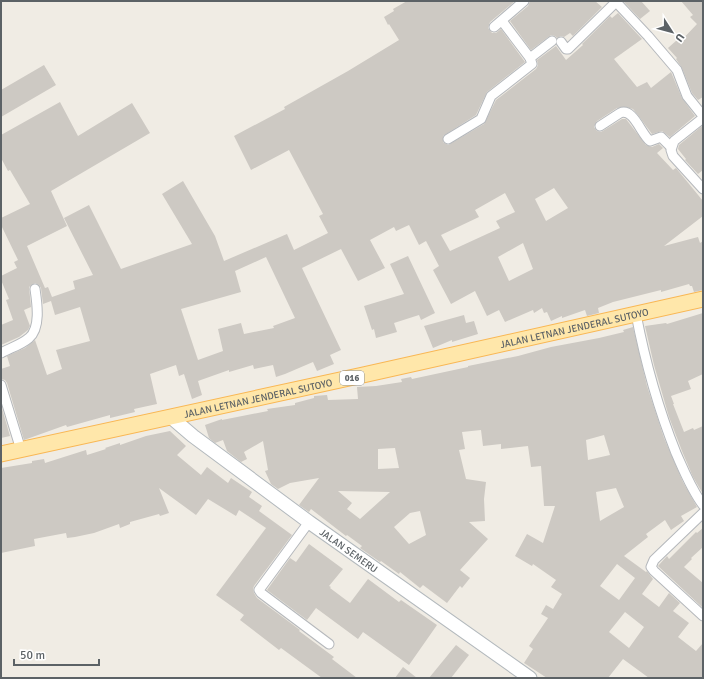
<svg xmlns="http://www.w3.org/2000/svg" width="704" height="679" viewBox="0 0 704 679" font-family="Signika,sans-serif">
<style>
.building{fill:#cdc9c3;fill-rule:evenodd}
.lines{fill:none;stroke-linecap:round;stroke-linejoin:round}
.street-casing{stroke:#b5b8bc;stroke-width:11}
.secondary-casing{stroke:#b3b9bd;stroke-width:15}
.primary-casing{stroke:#f9b754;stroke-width:17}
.street{stroke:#fff;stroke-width:9}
.secondary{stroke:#fff;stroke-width:13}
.primary{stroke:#ffe7aa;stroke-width:15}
.labels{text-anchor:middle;stroke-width:3.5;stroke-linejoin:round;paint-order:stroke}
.shield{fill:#fff;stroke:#8d9194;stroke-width:1}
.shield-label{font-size:9px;font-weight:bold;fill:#5c6266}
.street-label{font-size:10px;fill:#5c6266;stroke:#fff}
</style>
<rect width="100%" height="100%" fill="#f0ece4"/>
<!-- building -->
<g class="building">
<path d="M407,1H515L490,22L488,28L492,33H496L501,29L525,62L487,92L476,115L443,136V142L448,145L484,124L496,100L536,69L538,65L537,60L556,46L566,60L583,45L582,44L610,16L612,18L618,13L642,39L614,59L637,87L647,82L651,88L671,72L682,98L695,116L670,137L662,131L652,134L637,114L633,109L626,107L617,108L597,121L594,127L597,131L601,132L622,119H626L646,145L652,147L659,144L663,148L657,153L673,170L676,168L703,201V216L664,246L698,237L700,243L703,241V290L694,292L692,286H690L689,284L661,292V290L613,302L598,308L599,313L587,316L585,310L562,318V316L551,321L547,312L544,313L542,308L534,313L533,310L505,322L499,310L487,316L475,291L451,304L433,270L439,266L426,241L419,245L409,225L396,231L394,227L370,240L385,268L358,281L341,249L302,268L341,350L330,355L334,364L317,371L313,362L285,374L276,377L273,365L254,369L253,365L229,372V370L198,381L202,395L192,399L184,374L179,376L176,365L150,374L157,404L134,409L135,412L110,418V415L67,427L66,425L24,440L7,383L5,380L1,379V369L10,366L7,356L25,348L35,340L47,375L62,369L56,350L90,341L80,307L55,315L51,301L43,304L41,288L39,285L35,283L29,287L31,307L24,310L30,326L28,330L19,337L1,345V325L13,320L6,300L9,299L1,280V276L17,268L14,262L18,260L1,225V218L30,204L10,170L8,171L1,158V135L60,102L78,136L132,103L150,133L51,191L67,226L27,246L45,288L48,287L52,297L75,289L73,281L93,275L64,218L89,205L121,269L192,244L162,194L183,181L215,236L224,261L287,234L294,250L328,233L319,216L323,214L289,150L251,170L234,136L285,109L284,107L348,71L399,40L389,24L388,25L384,17L394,11L393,9ZM554,188L568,208L546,221L535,199ZM505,193L515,212L496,221L500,228L450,251L441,235L479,217L475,210ZM523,243L533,269L509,281L498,257ZM266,257L295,318L273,326L274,328L244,334L241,323L218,329L223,351L198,360L181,309L241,292L235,271Z"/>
<path d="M530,1H595L602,7L573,36L570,33L564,37L561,36L557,38L555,36L551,35L531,50L510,21L528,6Z"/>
<path d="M623,1H641L650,11L640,19Z"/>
<path d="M681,1H703V97L698,100L692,93L682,68L676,59L677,58L668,48L677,40L679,43L697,24L690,17L693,15Z"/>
<path d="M44,65L56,85L1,117V90Z"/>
<path d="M702,126L703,170L698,174L685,160L686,159L678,149L679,145Z"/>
<path d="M408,256L435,313L421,320L419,315L394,323L397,332L376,338L374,329L372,330L364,306L404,294L390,264Z"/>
<path d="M703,313V374L688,381L691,389L671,396L674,404H673L684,432L693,428L694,430L703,426V494L693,477L682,451L669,417L654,365L645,326L666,323L667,324Z"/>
<path d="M464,315L466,323L474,321L478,334L452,342V340L433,348L424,326Z"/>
<path d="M633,327L647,386L664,438L683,482L697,507L681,516L684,521L671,530L665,520L646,534L648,537L624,556L646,572L647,571L653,579L642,594L659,607L669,593L680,603L673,611L689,623L678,637L696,651L703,643V678H649L623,659L608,678H547L524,663L533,649L529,646L548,618L541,614L546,605L553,609L562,594L551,587L556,580L533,564L532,566L515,556L527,534L543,543L555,506H544L541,466L531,467L528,446L501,449V444L483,446L481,430L462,432L465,449L459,450L466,479L486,482L484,499L485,521L469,522L488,539L460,570L470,578L462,588L460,586L447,603L423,585L420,588L400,572L399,574L381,561L380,562L360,548L362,546L347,535L346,536L311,509L309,512L299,505L319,478L290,483L278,489L271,484L265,471L268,470L263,441L244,452L247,459L241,462L227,451L223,440L215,443L209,438L205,425L222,419V420L268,411L267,409L295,405V403L314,398V396L327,395L328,400L358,399L357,387L376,386L402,382L401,379L411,377L412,379L468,367V366L518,356L551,347L599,338L624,332L623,330ZM604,435L610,455L588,460L586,440ZM395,448L399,468L378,469V449ZM616,488L624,507L600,521L596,492ZM338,491L390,492L360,519L347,509L352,503ZM420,511L426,535L409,544L394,527L410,513ZM617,564L635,578L619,600L600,586ZM625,612L644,627L629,648L609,632Z"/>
<path d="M1,405L10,436L1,438Z"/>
<path d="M170,431L186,446L177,455L201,475L207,467L228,483L231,478L252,492L249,497L262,506L259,511L292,535L254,586L253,589L254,593L257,598L300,630L299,631L334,657L332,659L357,678H322L281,648L279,650L240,620L244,615L216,595L266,528L239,510L236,516L208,499L196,515L159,488L169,513L160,516L159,514L130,522V524L120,528L119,524L94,533L75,537L67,538L66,533L34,539L35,546L1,553V468L32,463V461L44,459L45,463L86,450L87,455L106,449L105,448L120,443V445L146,436Z"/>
<path d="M703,528V547L691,558L692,559L684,567L703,583V608L658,566L667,556L669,559L696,532L697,533Z"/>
<path d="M309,544L343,569L329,586L331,587L330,588L350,603L368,579L399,602L401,600L437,625L409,665L363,632L358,639L316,608L307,620L267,590L290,558L296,562Z"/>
<path d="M456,645L469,655L451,678H429Z"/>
<path d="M403,667L417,678H395Z"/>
</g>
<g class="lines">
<!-- street casing -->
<g class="street-casing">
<g id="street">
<path d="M494,27L524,1"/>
<path d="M561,42L566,49H568L616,2L648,36L677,70L687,96L703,116"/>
<path d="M530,58L552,41"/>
<path d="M703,118L674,141L671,150L673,156L703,189"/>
<path d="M600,126L620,113C633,107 641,134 650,141L661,137L671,147"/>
<path d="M448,139L481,119L491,96L532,64L530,58L502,21"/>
<path d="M636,314C645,361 658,408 676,453C684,471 691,489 703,505"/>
<path d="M1,353C10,348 21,345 29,338C41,328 37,303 35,289"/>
<path d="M1,385L21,450"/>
<path d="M703,513L654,560L651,567L654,571L703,616"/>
<path d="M309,522L259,590L261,593L329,644"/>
</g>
</g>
<!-- secondary casing -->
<g class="secondary-casing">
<g id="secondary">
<path id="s1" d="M172,418L193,436L309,522L530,678"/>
</g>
</g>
<!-- primary casing -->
<g class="primary-casing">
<g id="primary">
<path id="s2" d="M1,454L363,375L703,299"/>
</g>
</g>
<!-- street -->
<use href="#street" class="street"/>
<!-- secondary -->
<use href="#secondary" class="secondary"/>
<!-- primary -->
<use href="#primary" class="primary"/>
</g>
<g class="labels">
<!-- shield labels -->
<rect class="shield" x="340" y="371" width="24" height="14" rx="3"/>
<g class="shield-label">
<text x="352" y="381">016</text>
</g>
<!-- street labels -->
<g class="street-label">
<text dy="4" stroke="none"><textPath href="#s2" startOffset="587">JALAN LETNAN JENDERAL SUTOYO</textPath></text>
<text dy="4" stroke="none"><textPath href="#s2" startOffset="263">JALAN LETNAN JENDERAL SUTOYO</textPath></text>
<text dy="4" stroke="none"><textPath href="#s1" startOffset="221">JALAN SEMERU</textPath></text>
</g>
</g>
<!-- border -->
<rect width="704" height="679" fill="none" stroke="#5c6266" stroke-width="4"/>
<!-- north arrow -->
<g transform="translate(672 32) rotate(126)" stroke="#ffffff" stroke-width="3" paint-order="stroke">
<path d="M0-3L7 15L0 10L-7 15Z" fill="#5c6266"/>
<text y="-6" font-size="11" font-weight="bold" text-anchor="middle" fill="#5c6266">U</text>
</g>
<!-- scale -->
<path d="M14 659v6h85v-6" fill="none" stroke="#5c6266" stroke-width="2"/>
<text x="20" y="659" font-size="12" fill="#5c6266" stroke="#ffffff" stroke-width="3" paint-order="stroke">50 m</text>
</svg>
